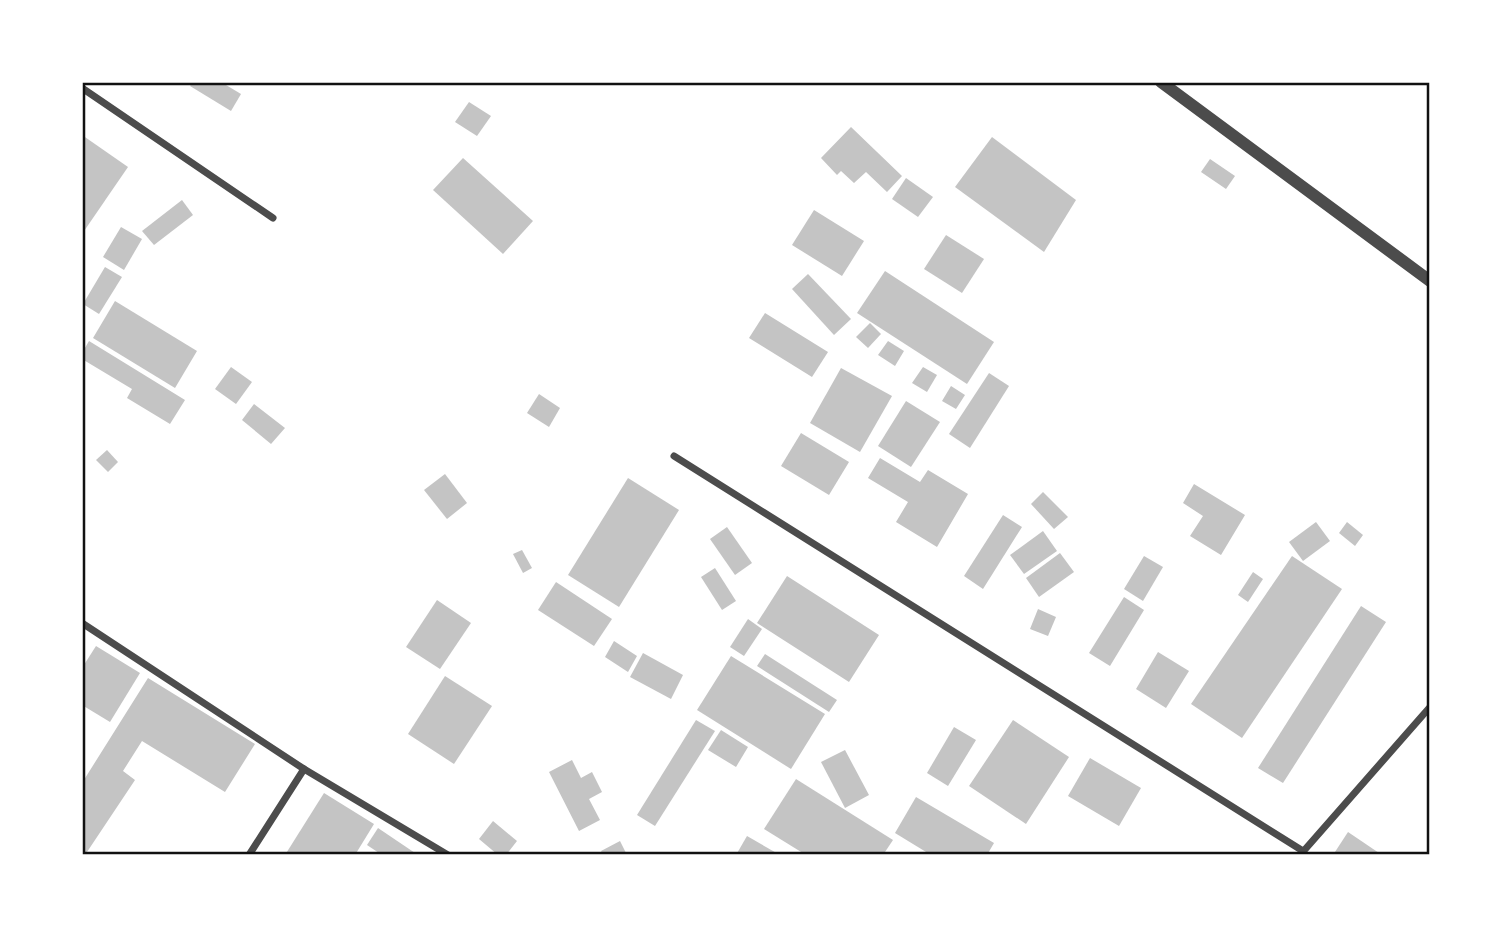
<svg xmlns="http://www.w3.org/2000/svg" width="1512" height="937" viewBox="0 0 1512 937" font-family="'DM Sans',sans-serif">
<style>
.building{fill:#c4c4c4}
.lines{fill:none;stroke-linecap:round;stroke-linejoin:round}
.minor{stroke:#4c4c4c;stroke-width:7}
.tertiary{stroke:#4c4c4c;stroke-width:12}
.neatline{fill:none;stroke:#111;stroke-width:2.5}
</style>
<rect width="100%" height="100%" fill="#fff"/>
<!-- building -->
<g class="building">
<path d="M193,82H221L241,94L231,111L190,86Z"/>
<path d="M469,102L491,116L477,136L455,122Z"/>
<path d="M851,127L902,176L887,192L866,172L854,183L841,171L837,175L821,158Z"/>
<path d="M82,135L128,167L82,234Z"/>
<path d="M992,137L1076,200L1044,252L955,187Z"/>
<path d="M463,158L533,221L503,254L433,190Z"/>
<path d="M1210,159L1235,176L1226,189L1201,172Z"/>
<path d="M906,178L933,197L918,217L892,199Z"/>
<path d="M182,200L193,215L154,245L142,231Z"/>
<path d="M814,210L864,241L842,276L792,245Z"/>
<path d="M121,227L142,239L124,270L103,257Z"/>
<path d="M946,235L984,259L962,293L924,269Z"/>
<path d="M105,267L122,277L99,314L83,304Z"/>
<path d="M885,271L994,342L967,384L857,313Z"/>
<path d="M808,274L851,319L834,335L792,289Z"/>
<path d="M115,301L197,351L175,388L93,338Z"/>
<path d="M765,313L828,352L812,377L749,338Z"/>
<path d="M870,323L881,334L868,348L856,337Z"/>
<path d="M89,341L185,400L170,424L127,398L132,389L82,359V353Z"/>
<path d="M888,341L904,351L895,366L878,355Z"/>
<path d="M231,367L252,382L236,404L215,389Z"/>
<path d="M923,367L937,375L927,392L912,383Z"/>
<path d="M841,368L892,396L860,452L810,423Z"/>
<path d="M989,373L1009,386L970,448L949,434Z"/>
<path d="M951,386L965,395L956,409L942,401Z"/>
<path d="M539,394L560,408L549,427L527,413Z"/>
<path d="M906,401L940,422L911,467L878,446Z"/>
<path d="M254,404L285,428L271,444L242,420Z"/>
<path d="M801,433L849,462L829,495L781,466Z"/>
<path d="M107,450L118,462L108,472L96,460Z"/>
<path d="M880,458L920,482L928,470L968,494L937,547L896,522L908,502L868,478Z"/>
<path d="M445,474L467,503L447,519L424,490Z"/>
<path d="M628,478L679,510L619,607L568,575Z"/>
<path d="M1194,484L1245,515L1221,555L1190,536L1203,516L1183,503Z"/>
<path d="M1043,492L1068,517L1054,529L1031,504Z"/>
<path d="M1003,515L1022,527L983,589L964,576Z"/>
<path d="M1316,522L1330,541L1303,561L1289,542Z"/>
<path d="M1347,522L1363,535L1355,546L1339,533Z"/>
<path d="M727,527L752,563L735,575L710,539Z"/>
<path d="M1043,531L1057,551L1024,574L1010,555Z"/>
<path d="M522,550L532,568L523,573L513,554Z"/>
<path d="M1060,553L1074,572L1039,597L1026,578Z"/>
<path d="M1144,556L1163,567L1143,601L1124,589Z"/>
<path d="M1292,556L1342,589L1242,738L1191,704Z"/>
<path d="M715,568L736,601L722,610L701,577Z"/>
<path d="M1253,572L1263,579L1248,602L1238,595Z"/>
<path d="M787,576L879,635L849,682L757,623Z"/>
<path d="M556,582L612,619L594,646L538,610Z"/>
<path d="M1124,597L1144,610L1110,666L1089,653Z"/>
<path d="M437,600L471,623L440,669L406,647Z"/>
<path d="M1361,606L1386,622L1283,783L1258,768Z"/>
<path d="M1038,609L1056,617L1048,636L1030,629Z"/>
<path d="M748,619L762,629L744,656L730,647Z"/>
<path d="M614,641L637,656L628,672L605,657Z"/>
<path d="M96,646L140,673L110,722L82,705V668Z"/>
<path d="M1158,652L1189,671L1166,708L1136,689Z"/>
<path d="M643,653L683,675L671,699L630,677Z"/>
<path d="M765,654L837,700L829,712L757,666Z"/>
<path d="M731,656L825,714L791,769L697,710Z"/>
<path d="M445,676L492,706L454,764L408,734Z"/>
<path d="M148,678L255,744L225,792L142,741L123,771L135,780L85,855H82V783Z"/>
<path d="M696,720L715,731L655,826L637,815Z"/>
<path d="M1013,720L1069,757L1026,824L969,786Z"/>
<path d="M954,727L976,740L948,786L927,773Z"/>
<path d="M721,730L748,747L736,767L708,750Z"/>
<path d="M845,750L869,795L845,808L821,762Z"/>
<path d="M1090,758L1141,788L1119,826L1068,796Z"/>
<path d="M572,760L581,778L592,772L602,792L589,799L600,820L579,831L549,772Z"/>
<path d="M796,779L893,840L883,855H806L764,829Z"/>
<path d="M324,793L374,824L355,855H285Z"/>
<path d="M916,797L994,843L987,855H931L895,833Z"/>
<path d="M493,821L517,841L506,855H498L479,839Z"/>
<path d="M378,828L418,855H382L367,845Z"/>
<path d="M1348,832L1382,855H1333Z"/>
<path d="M747,836L780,855H736Z"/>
<path d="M620,841L627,855H603L601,851Z"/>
</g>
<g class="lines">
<!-- minor -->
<g class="minor">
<path d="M82,88L273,218"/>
<path d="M674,456L1303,851"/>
<path d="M82,623L304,769L448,855"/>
<path d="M1301,854L1430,707"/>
<path d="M249,855L304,769"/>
</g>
<!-- tertiary -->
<path class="tertiary" d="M1161,82L1430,281"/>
</g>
<!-- border -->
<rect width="1512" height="937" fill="none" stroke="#ffffff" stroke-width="168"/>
<rect x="84" y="84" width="1344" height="769" class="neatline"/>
</svg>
